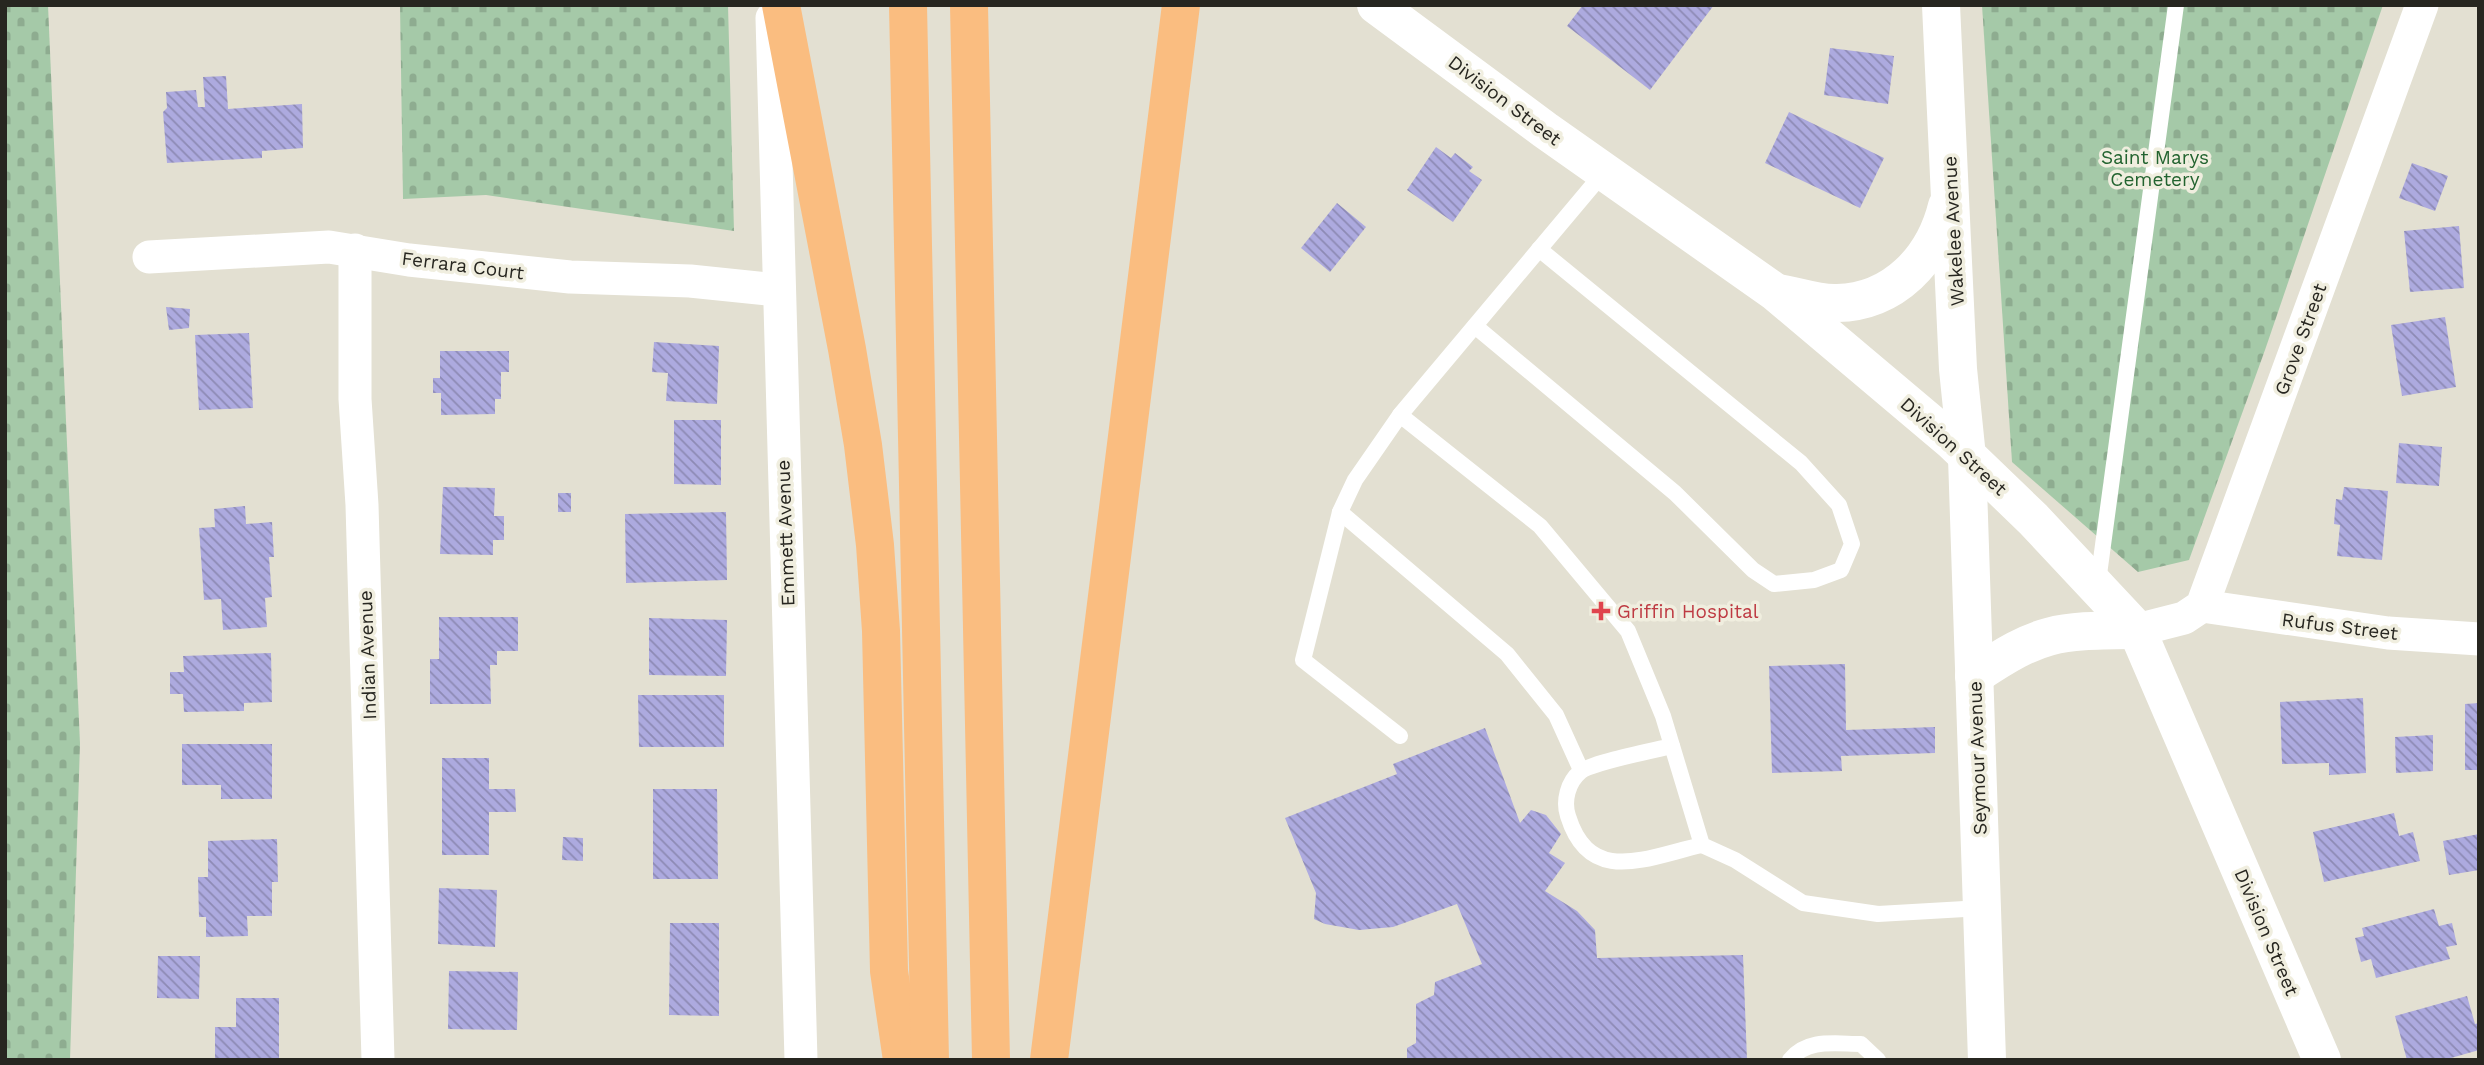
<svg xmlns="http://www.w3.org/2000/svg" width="2484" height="1065" viewBox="0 0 2484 1065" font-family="'Work Sans',sans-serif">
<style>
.cemetery{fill:url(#cemetery-stones)}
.building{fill:url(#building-back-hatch)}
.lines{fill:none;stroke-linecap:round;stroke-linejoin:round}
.lane{stroke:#fff;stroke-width:16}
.street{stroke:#fff;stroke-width:33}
.secondary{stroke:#fff;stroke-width:38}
.highway{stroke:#fabd80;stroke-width:38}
.health-dot{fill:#e0444e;stroke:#f0eedf;stroke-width:2.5}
.labels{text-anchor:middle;stroke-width:7;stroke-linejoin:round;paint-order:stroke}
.street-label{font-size:19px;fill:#272620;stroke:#f0eedf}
.park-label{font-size:19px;fill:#22632f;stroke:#f0eedf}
.health-label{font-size:19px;fill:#be3a42;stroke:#f0eedf;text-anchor:start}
</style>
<defs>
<pattern id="cemetery-stones" width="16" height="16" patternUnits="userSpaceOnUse" patternTransform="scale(1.75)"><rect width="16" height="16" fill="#a5c9a8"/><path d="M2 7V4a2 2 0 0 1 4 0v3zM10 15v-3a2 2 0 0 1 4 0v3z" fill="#8eac90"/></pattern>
<pattern id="building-back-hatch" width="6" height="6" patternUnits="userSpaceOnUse" patternTransform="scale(1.75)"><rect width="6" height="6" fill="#adaadf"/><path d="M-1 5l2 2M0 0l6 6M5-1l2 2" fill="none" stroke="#8d8ab4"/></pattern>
</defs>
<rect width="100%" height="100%" fill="#e3e0d2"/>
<!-- cemetery -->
<g class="cemetery">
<path d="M5,5H48L80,744L70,1060H5Z"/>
<path d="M400,5H728L734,231L486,195L403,199Z"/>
<path d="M1982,5H2383L2265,350L2189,560L2138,572L2012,462Z"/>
</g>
<!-- building -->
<g class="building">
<path d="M1583,5H1714L1650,90L1567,26Z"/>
<path d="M1830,48L1894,56L1888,104L1824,95Z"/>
<path d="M226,76L228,109L302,104L303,148L262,151V158L167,163L163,112L167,108L166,92L196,90L198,107H205L203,77Z"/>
<path d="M1789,112L1884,158L1860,208L1765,163Z"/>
<path d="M1436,147L1451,158L1455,153L1473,167L1469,171L1482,180L1453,222L1407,190Z"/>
<path d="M2412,163L2448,176L2435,211L2399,198Z"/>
<path d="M1337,203L1366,227L1330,272L1301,248Z"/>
<path d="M2459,226L2464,288L2410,292L2404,231Z"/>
<path d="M166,307L190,309L189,328L169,330Z"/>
<path d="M2445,317L2456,387L2402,396L2391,325Z"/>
<path d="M249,333L253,408L199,410L195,335Z"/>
<path d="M654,342L719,346L717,404L666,401L668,373L652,372Z"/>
<path d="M440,351H509V372H501V399H495V414L441,415V393H433V378H440Z"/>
<path d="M674,420H721V485L674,484Z"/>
<path d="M2399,443L2442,447L2439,486L2396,483Z"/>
<path d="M443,487L495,488L494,516H504V540H493V555L440,554Z"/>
<path d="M2344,487L2388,491L2382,560L2337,556L2340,525L2334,524L2336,499L2342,500Z"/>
<rect x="558" y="493" width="13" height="19"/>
<path d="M245,506L246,524L272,522L274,557H269L272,597L265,598L267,627L223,630L221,599L204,600L199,528L215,527L214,509Z"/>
<path d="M726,512L727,580L626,583L625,514Z"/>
<path d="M439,617H518V651H497V665H490L491,704H430V659H439Z"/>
<path d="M649,618L727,620L726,676L649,675Z"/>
<path d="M271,653L272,702L244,703V711L184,712L183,694H170V672H184L183,656Z"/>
<path d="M1845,664L1846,730L1935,727V753L1841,756L1842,771L1772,773L1769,666Z"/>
<path d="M638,695H724V747H639Z"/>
<path d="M2363,698L2366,773L2329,775V763L2282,764L2280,702Z"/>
<path d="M2479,703V770H2465V704Z"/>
<path d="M1485,728L1520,823L1531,810L1546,815L1561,834L1549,853L1565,863L1545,891L1577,911L1595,930L1597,958L1743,955L1747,1060H1407V1048L1416,1043V1004L1434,995L1435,982L1482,964L1457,904L1393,927L1359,930L1325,924L1314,919L1316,893L1285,818L1397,774L1393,764Z"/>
<path d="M2433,735V771L2396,773L2395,737Z"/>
<path d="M182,744H272V799H221V785H182Z"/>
<path d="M442,758H489V789H515L516,812H489V855H442Z"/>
<path d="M653,789H717L718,879H653Z"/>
<path d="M2394,813L2399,836L2413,832L2420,861L2324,882L2313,832Z"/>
<path d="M2479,834V870L2449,875L2443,841Z"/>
<path d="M563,837L583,838V861L562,860Z"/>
<path d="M277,839L278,882H272V916H247L248,936L206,937V917H199L198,877H208V841Z"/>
<path d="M439,888L497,890L495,947L438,944Z"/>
<path d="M2434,909L2439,926L2452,923L2457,945L2446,947L2450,959L2376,978L2371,959L2361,962L2355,938L2364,936L2362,928Z"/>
<path d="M670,923H719V1016L669,1015Z"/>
<path d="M158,956H200L199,999L157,998Z"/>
<path d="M449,971L518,972L517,1030L448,1029Z"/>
<path d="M2467,996L2475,1024L2479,1023V1050L2444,1060H2407L2395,1016Z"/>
<path d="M236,998H279V1058H215V1027H236Z"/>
</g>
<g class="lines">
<!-- lane -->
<g class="lane">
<path d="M1475,326L1675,493L1753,570L1774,584L1814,580L1841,570L1852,544L1839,505L1801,463L1539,249"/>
<path d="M1400,415L1604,172"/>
<path d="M1340,512L1303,660L1400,736"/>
<path d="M2098,582L2176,5"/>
<path d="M1672,746C1655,750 1590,763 1580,772C1568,782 1563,801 1568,816C1590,887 1647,857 1702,845"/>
<path d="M1581,770L1556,715L1507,654L1340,512L1355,480L1400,415L1540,526L1628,631L1663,716L1702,845L1735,860L1803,903L1878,914L1982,908"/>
<path d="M1790,1060C1807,1038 1836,1044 1861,1044L1878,1060"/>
</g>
<!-- street -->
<g class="street">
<path d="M772,18L801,1060"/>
<path d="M355,250V399L362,505L378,1060"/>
<path d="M149,257L329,247L409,260L570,277L690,281L777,290"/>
<path d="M2202,606L2388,633L2479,639"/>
<path d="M2137,630L2184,618L2202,606L2422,5"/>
</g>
<!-- secondary -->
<g class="secondary">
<path d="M1376,5L1545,130L1775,292L1953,442L2033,519L2137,630L2322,1060"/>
<path d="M1941,5L1958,369L1967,457L1987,1060"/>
<path d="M1778,293C1797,296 1818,304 1837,303C1894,302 1934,259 1947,206"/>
<path d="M1974,676C2042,630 2057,631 2137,630"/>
</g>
<!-- highway -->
<g class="highway">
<path d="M781,5L847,349L863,445L875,545L881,631L889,971L902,1060"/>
<path d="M908,5L930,1060"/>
<path d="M969,5L991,1060"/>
<path d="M1049,1060L1181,5"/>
</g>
</g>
<!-- markers -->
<path class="health-dot" d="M1597.5 600.5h7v7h7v7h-7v7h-7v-7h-7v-7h7z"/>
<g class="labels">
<!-- street labels -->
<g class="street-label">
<text transform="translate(1505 100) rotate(37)" y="7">Division Street</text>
<text transform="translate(1953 231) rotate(-93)" y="7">Wakelee Avenue</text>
<text transform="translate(463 265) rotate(7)" y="7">Ferrara Court</text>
<text transform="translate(2300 339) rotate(-70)" y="7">Grove Street</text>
<text transform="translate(1954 446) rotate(42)" y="7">Division Street</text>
<text transform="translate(785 533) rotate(-92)" y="7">Emmett Avenue</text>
<text transform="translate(2340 626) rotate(7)" y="7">Rufus Street</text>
<text transform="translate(367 655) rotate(-92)" y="7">Indian Avenue</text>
<text transform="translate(1977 758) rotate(-92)" y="7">Seymour Avenue</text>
<text transform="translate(2267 932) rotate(67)" y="7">Division Street</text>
</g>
<!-- park labels -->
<g class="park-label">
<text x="2155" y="164">Saint Marys<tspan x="2155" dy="22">Cemetery</tspan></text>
</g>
<!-- health labels -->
<g class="health-label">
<text x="1617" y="618">Griffin Hospital</text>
</g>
</g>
<!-- border -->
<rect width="2484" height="1065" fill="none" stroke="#272620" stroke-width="14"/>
</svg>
